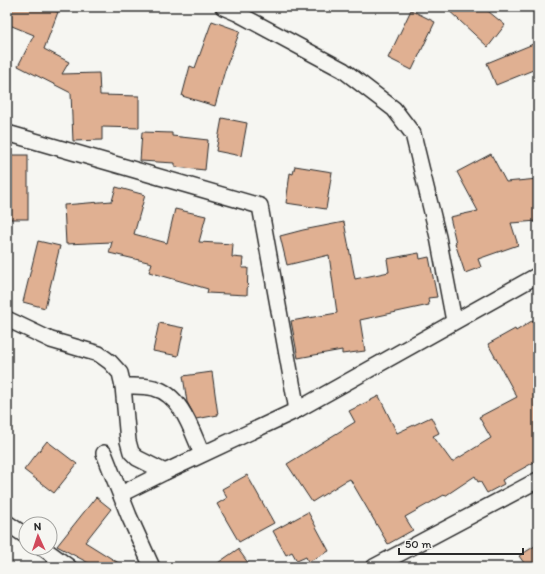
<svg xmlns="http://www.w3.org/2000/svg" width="545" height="574" viewBox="0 0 545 574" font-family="Itim,sans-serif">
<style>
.building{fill:#e0b092;stroke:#2b2b2b}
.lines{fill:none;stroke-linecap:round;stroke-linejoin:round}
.minor-casing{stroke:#2b2b2b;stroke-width:18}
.minor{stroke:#f6f6f2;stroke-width:15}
</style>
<rect width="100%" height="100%" fill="#f6f6f2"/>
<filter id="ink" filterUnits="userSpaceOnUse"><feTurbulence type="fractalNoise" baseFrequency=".025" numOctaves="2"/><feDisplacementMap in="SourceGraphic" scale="8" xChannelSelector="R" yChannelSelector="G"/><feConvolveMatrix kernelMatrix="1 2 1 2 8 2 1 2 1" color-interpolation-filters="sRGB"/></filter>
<g filter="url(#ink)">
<!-- building -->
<g class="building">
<path d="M7,7H45L58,12L44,49L69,62L62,74L99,73L100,95L139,96V128L102,127V140L73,141L71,93L18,66L34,35L7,24Z"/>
<path d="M445,7H483L505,25L488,47Z"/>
<path d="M411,10L435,22L412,70L388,58Z"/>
<path d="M212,21L240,31L225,70L215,106L182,96L190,66L195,68Z"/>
<path d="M538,42V68L496,85L487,63Z"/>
<path d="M222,118L247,123L241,156L216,151Z"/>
<path d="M142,132L172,133V136L208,140L205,170L175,167V163L140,161Z"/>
<path d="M491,154L506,182L538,179V221L511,223L518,245L478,259L481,267L465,273L455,243H456L450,217L478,211L457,172Z"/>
<rect x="7" y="155" width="21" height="64"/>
<path d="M295,166L332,172L326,209L286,203L290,173L293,174Z"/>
<path d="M116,187L145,195L134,234L167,243L175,209L206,216L199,242L233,244L232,257L243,258L242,268H248L247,295L207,293L208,289L149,272L152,263L109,253L112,242L66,244L64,205L112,201Z"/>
<path d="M344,222L355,279L389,272L387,259L419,253L420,259L429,257L437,297L428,298L429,305L360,320L365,351L342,354V350L298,358L291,321L337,313L329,255L287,265L280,236L303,230Z"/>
<path d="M38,241L60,246L45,308L23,302Z"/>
<path d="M538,317V460L502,480L504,484L487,493L480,481L478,482L475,476L445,496L444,495L405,517L413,530L388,544L350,479L344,482L312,502L287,464L355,422L349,411L379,396L397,433L431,417L439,433L433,436L452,462L491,438L479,417L517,397L488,344L515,329L516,331Z"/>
<path d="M159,323L184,328L178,356L153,351Z"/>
<path d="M212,372L218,415L196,419L187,402L183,376Z"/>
<path d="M47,441L77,464L54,493L24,470Z"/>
<path d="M247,475L274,523L239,542L217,504L227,498L222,489Z"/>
<path d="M96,497L111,509L85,542L125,567H96L57,546Z"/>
<path d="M308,512L329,551L308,562L306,557L297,561L292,552L286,555L273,531Z"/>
<path d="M538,544V567H527L519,556Z"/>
<path d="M238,549L251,567H212Z"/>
</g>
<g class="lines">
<!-- minor casing -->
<g class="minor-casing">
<g id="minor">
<path d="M223,7L237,13L343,70L394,109L413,134L438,237L454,321"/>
<path d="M7,133L260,206L297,410"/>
<path d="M7,319L51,340L99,354L110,362L120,373L123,386L128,441L131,452L137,458L165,472"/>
<path d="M123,386C133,386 144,385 154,388C182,395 192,432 202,454"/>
<path d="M104,453L129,516L152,567"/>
<path d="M121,494L165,472L297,410L538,275"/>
<path d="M7,523L26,536"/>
<path d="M43,548L69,567"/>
<path d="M374,567L538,480"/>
</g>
</g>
<!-- minor -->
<use href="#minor" class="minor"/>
</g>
</g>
<!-- margin -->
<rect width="545" height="574" fill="none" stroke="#f6f6f2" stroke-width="24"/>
<rect x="12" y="12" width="521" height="550" fill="none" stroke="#2b2b2b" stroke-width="1.5" filter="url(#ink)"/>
<!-- north arrow -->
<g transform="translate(38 536) rotate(357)"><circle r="19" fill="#f6f6f2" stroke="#a5a5a2"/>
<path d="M0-3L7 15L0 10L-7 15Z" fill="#d1495b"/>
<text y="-6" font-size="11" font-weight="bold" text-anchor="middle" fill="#2b2b2b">N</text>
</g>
<!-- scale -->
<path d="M399 548v6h124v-6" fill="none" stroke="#2b2b2b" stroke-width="2"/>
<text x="405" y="548" font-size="12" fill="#2b2b2b" stroke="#f6f6f2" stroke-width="3" paint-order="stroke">50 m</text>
</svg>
